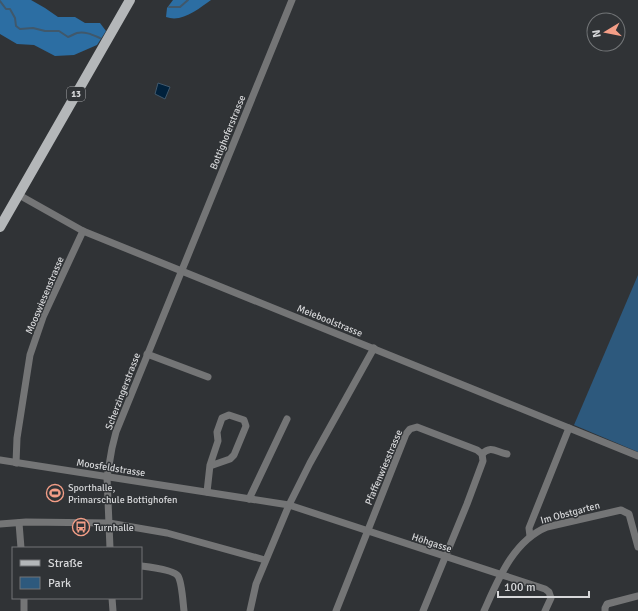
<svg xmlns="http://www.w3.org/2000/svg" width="638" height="611" viewBox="0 0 638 611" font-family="Signika,sans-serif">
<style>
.green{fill:#2d597d}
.forest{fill:#2c6ea3}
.water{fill:#00213c;stroke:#40586b}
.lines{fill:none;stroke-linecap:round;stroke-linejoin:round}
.stream{stroke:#40586b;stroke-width:2}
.street{stroke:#747576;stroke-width:7}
.primary{stroke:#b4b7b9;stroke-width:10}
.labels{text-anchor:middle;stroke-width:3;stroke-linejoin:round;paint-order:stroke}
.shield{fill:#303336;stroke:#a4a6a8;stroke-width:1}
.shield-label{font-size:9px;font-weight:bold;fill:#d6d7d9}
.street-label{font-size:10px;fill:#d6d7d9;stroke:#303336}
.poi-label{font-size:10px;fill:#d6d7d9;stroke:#303336;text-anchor:start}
</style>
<rect width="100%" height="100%" fill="#303336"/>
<!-- green -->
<path class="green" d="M638,275V452L574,425Z"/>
<!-- forest -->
<g class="forest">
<path d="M0,0H31L45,8L58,17H75L85,23H100L106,31L97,45L74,55L55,56L34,45L17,44L0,34Z"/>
<path d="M173,0H211C198,9 182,23 166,17L167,8Z"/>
</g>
<!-- water -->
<path class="water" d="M158,83L170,87L165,99L155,94Z"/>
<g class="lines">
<!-- stream -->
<g class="stream">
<path d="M0,1L6,9H10L15,18L16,26L20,29L33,28L45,31H59L68,37C71,36 74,34 77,33C85,31 93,35 100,38"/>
<path d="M169,7H180L188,0"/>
</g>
<!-- street -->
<g class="street">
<path d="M19,195L83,231L638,456"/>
<path d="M147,354L208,377"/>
<path d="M482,454C491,445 496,452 507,454"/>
<path d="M0,460L289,505L545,589L549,592L551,598L545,611"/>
<path d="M16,463L17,438L30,355L43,317L83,231"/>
<path d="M207,492L210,465L218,441L217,432L222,418L229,415L244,420L246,426L234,455L230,459L210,466"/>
<path d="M249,499L287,419"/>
<path d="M19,523L21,548"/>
<path d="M0,524L26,522L109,523L167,533L265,560"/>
<path d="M530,536L529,528L569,428"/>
<path d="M110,548L107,477L112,448L116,432L292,0"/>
<path d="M141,566C149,567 174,570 178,576C182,582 183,603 184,611"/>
<path d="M24,598V611"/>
<path d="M112,598L113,611"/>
<path d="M250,611L256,584L289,505L310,463L374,348"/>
<path d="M336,611L406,434L410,429L417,427L477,450L482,454L483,461L467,504L423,611"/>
<path d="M484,611C498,580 513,541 547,527L621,510L629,514L638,547"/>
<path d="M605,611V608L607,604L638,596"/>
</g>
<!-- primary -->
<path class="primary" d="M0,227L130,0"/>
</g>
<!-- icons -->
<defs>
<g id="stadium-ring" transform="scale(0.9)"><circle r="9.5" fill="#303336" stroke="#f49e87" stroke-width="1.5"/><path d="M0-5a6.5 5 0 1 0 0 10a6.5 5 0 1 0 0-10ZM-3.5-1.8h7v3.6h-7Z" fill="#f49e87"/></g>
<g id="bus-ring" transform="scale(0.9)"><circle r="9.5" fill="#303336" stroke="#f49e87" stroke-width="1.5"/><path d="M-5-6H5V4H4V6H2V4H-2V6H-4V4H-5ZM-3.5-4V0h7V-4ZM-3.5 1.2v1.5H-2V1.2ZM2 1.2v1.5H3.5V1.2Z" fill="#f49e87"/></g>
</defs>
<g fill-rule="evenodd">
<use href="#stadium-ring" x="55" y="493"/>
<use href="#bus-ring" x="81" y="527"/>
</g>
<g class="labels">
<!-- shield labels -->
<rect class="shield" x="67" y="87" width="18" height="14" rx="3"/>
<g class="shield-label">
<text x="76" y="97">13</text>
</g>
<!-- street labels -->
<g class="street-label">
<text transform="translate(227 132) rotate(-68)" y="4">Bottighoferstrasse</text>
<text transform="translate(44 295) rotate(-67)" y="4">Mooswiesenstrasse</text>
<text transform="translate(330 320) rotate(22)" y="4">Meieboolstrasse</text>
<text transform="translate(122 391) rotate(-69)" y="4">Scherzingerstrasse</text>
<text transform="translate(111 467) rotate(9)" y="4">Moosfeldstrasse</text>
<text transform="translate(383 467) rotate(-67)" y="4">Pfaffenwiesstrasse</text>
<text transform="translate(570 512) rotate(-15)" y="4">Im Obstgarten</text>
<text transform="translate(432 542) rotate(18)" y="4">Höhgasse</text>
</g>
<!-- poi labels -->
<g class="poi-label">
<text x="68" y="491">Sporthalle,<tspan x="68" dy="12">Primarschule Bottighofen</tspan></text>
<text x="94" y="531">Turnhalle</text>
</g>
</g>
<!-- legend -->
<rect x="12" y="547" width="130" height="52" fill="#303336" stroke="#727577"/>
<rect x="20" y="560" width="20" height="6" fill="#b4b7b9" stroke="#727577"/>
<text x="48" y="567" font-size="12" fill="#d6d7d9">Straße</text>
<rect x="20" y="577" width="20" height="12" fill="#2d597d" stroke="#727577"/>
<text x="48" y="587" font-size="12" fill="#d6d7d9">Park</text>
<!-- north arrow -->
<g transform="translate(606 32) rotate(260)"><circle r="19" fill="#303336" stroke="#727577"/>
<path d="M0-3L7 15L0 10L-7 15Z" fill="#f49e87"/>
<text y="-6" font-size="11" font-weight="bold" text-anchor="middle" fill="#d6d7d9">N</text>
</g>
<!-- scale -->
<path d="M498 591v6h91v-6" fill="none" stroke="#d6d7d9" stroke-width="2"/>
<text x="504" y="591" font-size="12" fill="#d6d7d9" stroke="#303336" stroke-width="3" paint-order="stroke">100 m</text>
</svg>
